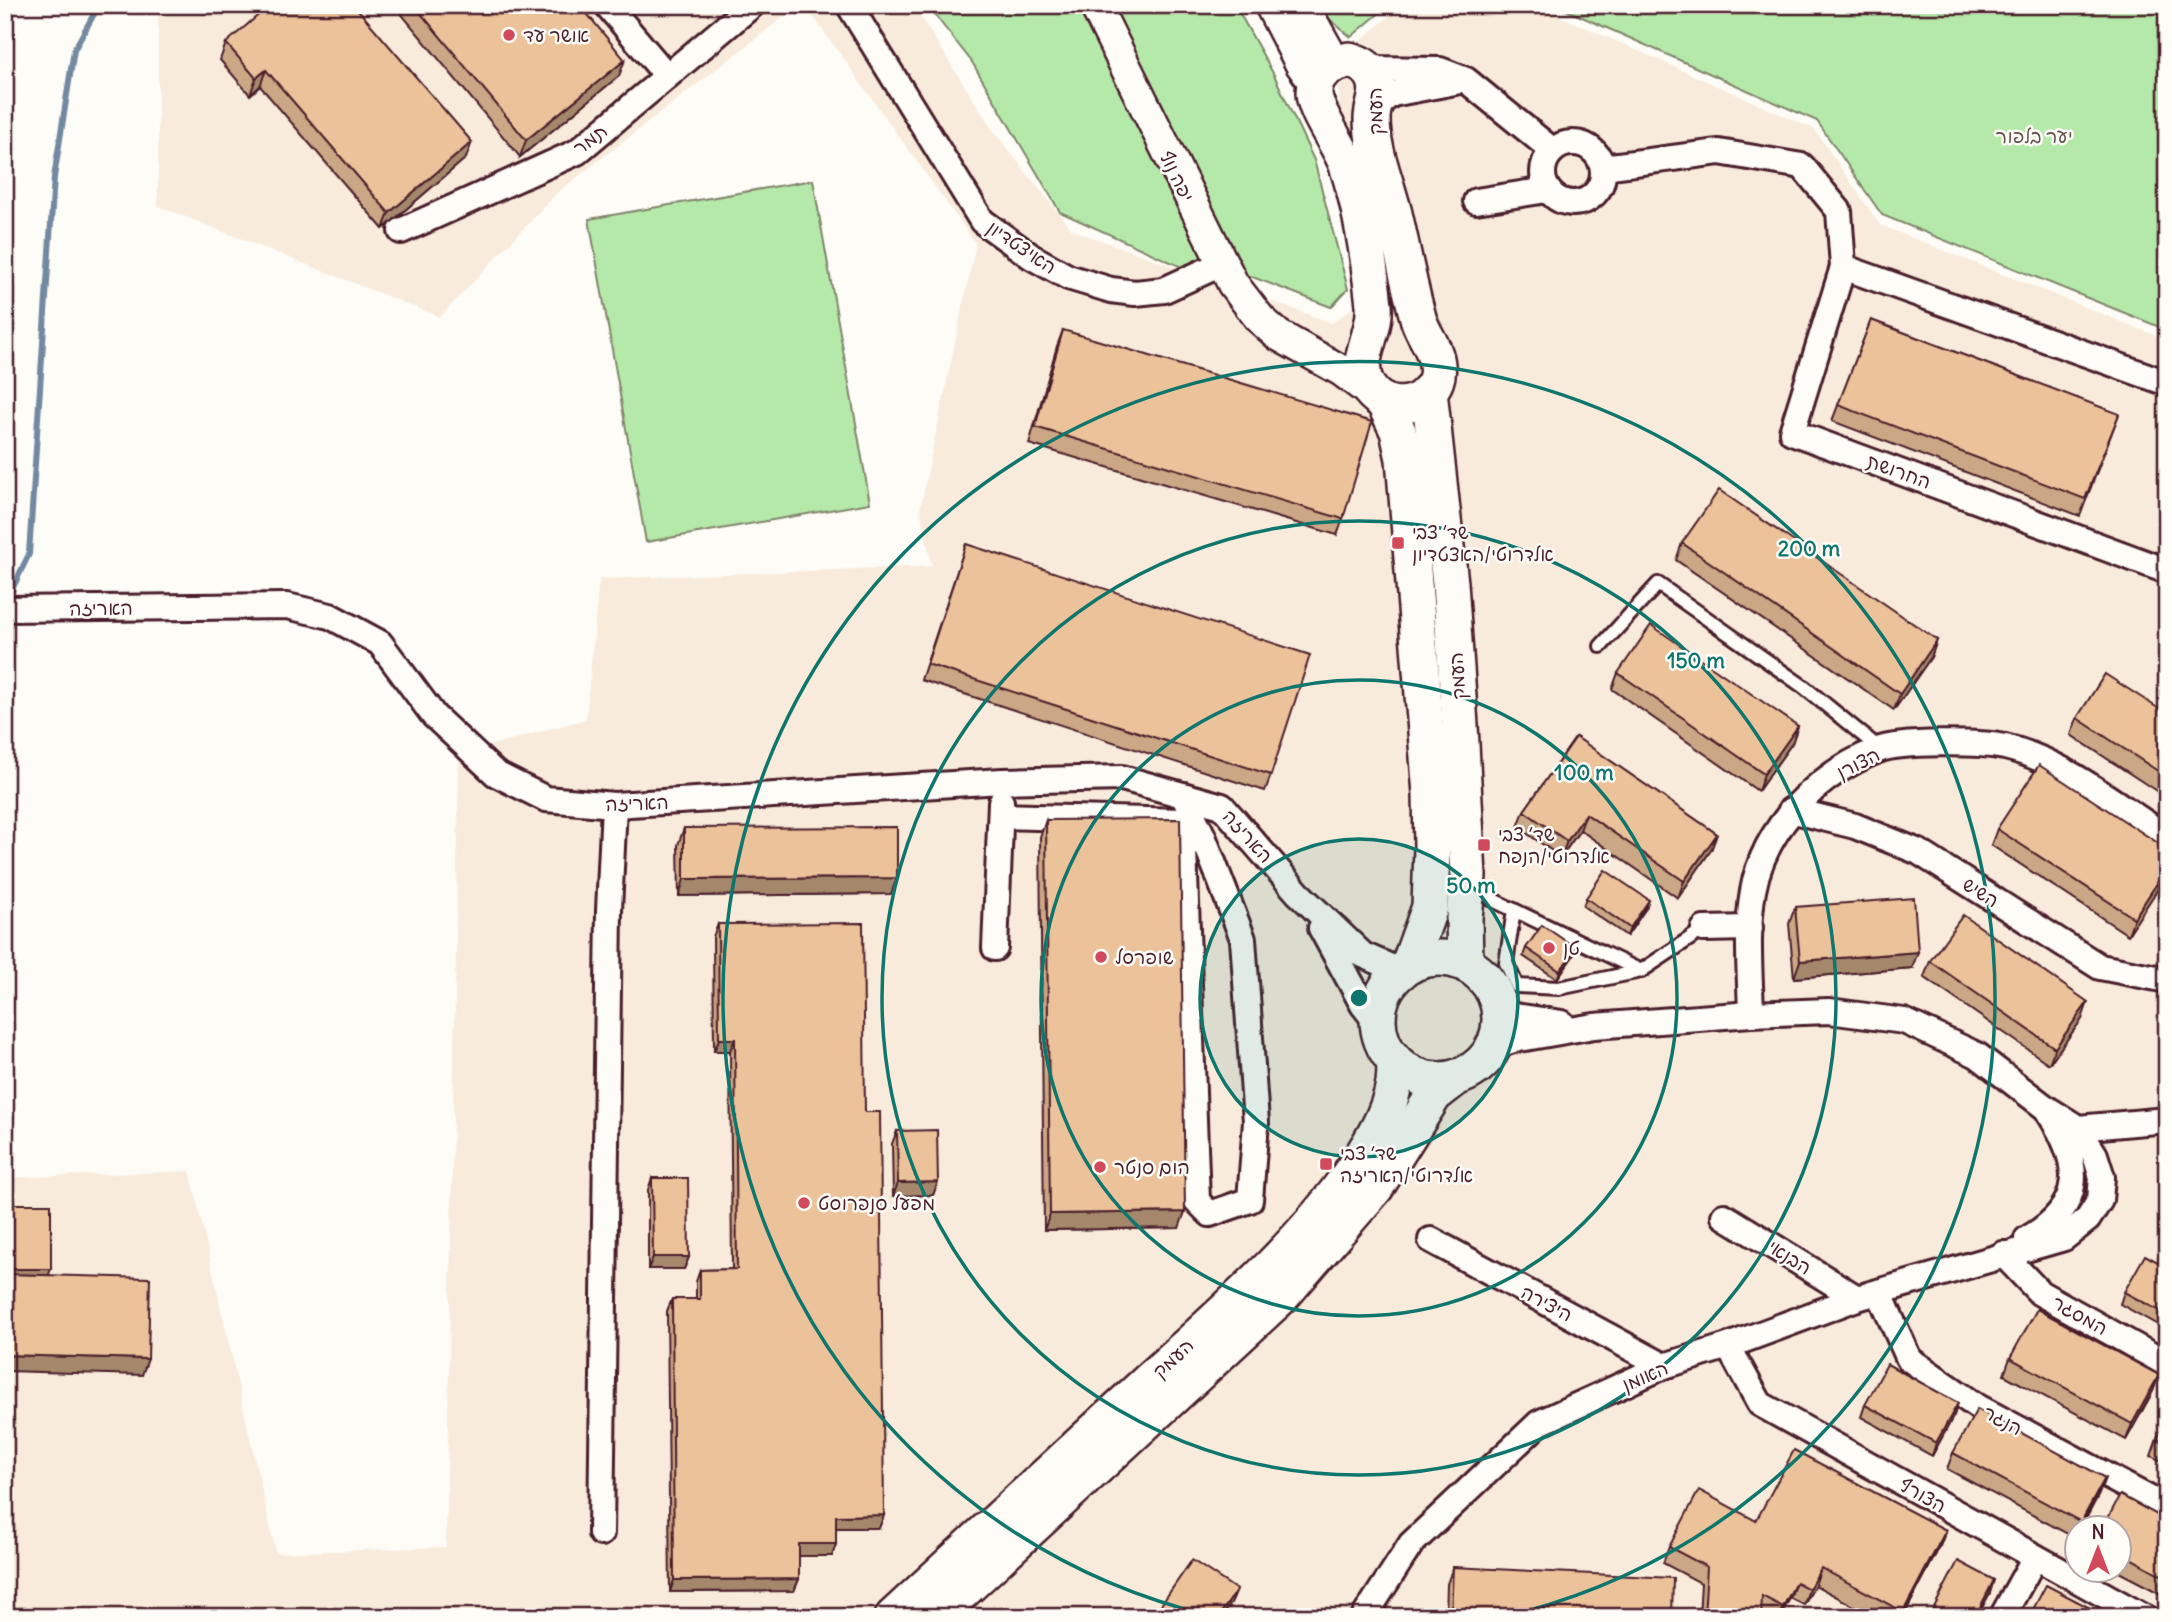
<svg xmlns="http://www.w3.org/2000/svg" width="2172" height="1622" viewBox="0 0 2172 1622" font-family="Delius,'Playpen Sans Hebrew',sans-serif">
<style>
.built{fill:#f8ebdb;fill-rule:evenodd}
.green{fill:#b5e9aa;stroke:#80846a;stroke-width:2}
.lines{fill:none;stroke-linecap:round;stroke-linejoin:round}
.stream{stroke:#7389a1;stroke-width:6}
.service-casing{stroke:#4a1f2b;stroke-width:18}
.minor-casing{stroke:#4a1f2b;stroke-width:30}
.tertiary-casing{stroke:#4a1f2b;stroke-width:35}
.secondary-casing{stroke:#4a1f2b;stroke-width:40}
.service{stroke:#fdfcf7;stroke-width:12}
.minor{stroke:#fdfcf7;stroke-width:24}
.tertiary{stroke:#fdfcf7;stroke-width:30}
.secondary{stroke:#fdfcf7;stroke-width:35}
.wall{fill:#cba785;stroke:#4a1f2b;stroke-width:2}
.shaded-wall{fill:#a5886c;stroke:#4a1f2b;stroke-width:2}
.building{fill:#ecc29b;stroke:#4a1f2b;stroke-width:2}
.ring{fill:none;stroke:#0f766e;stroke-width:3.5}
.poi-dot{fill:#d1495b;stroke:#fdfcf7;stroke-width:2.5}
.labels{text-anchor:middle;stroke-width:5;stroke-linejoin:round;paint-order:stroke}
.poi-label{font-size:19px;fill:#4a1f2b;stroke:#fdfcf7;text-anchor:start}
.street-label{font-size:19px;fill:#4a1f2b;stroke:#fdfcf7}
.park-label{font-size:19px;fill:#65524b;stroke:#fdfcf7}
.centre{fill:#0f766e;stroke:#fdfcf7;stroke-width:3.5}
.ring-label{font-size:21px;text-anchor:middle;font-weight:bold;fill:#0f766e;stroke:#fdfcf7;stroke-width:5;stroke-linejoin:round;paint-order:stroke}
</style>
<rect width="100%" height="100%" fill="#fdfcf7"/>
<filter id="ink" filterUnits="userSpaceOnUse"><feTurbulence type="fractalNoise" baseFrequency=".0143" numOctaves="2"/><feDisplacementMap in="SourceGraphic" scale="14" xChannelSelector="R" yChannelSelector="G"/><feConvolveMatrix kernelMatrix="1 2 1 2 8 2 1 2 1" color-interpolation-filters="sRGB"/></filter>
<g filter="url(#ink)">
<!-- built -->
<g class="built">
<path d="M158,5H799L557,193L440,317L158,206Z"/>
<path d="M805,5H913L994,132L1072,230L1332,323L1362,301L1335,63L1402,5H1535L1814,129L1880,225L2167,340V1617H5V1178L190,1171L276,1553L446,1547L459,754L586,719L599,579L932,566L920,509L976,244ZM2078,1528H2120V1570H2078Z"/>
</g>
<!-- green -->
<g class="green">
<path d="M927,5H1235L1274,75L1314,160L1348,289L1331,307L1250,276L1197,274L1060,212L972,62Z"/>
<path d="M1319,5H1389L1351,37L1322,13Z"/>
<path d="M1555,5H2167V330L1882,215L1817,121Z"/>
<path d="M813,180L870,503L646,542L589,219Z"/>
</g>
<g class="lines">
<!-- stream -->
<path class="stream" d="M6,602L29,554L54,177L74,50L99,5"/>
<!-- service casing -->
<g class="service-casing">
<g id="service">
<path d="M1601,646L1658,584L1804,687L1880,749"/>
<path d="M1474,882L1493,900L1641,971L1704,929"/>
<path d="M1514,910L1506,963L1517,986L1559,988L1641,971"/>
</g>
</g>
<!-- minor casing -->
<g class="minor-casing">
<g id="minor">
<path d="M607,5L667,76"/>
<path d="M849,5L982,221L1032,257L1068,277L1111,290L1135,293L1164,290L1221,264"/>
<path d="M1368,69L1440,70L1466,80L1552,150"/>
<path d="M1374,107L1392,94L1455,82"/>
<circle cx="1573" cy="173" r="30"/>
<path d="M1603,167L1719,152L1802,166L1839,211L1843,267L1792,432L2167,571"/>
<path d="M1476,201L1547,190"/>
<path d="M401,231L577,152L752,5"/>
<path d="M1843,267L2167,383"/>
<path d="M5,609L287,606L330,616L380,643L434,716L496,774L546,799L614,805L1002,781L1122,778L1222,806L1298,893L1363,955L1400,971"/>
<path d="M1791,810L1855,826L1919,852L2100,967L2167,980"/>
<path d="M1001,816L1183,821L1197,1201L1210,1214L1250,1200L1256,1122L1243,939L1203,836L1183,795"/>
<path d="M1321,928L1363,1005L1378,1024"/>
<path d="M1704,929L1750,928"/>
<path d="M995,948L1001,802"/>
<path d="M1501,1014L1562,1023"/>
<path d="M1751,1014C1750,973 1746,931 1753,891C1764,827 1818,774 1878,750C1900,741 1981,742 2005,747C2064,761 2116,805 2167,837"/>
<path d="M2078,1128L2167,1120"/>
<path d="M1724,1216L1857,1298"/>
<path d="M2027,1239C2085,1206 2083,1165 2049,1113"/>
<path d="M1431,1240L1664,1366"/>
<path d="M2003,1254L2040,1293L2167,1364"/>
<path d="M1879,1292L1909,1359L1978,1407L2167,1508"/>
<path d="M1728,1346L1760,1404L2144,1617"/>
<path d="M601,1533L609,910L614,805"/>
<path d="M1364,1617L1411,1544L1539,1423L1664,1366L1728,1346L1857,1298L2064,1238L2088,1219L2100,1200L2102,1177L2095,1155L2078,1128L2046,1108L1977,1055L1904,1021L1829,1011L1751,1014L1594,1026L1513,1040L1495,1046"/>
<path d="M2002,1617L2035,1557"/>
</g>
</g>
<!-- tertiary casing -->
<g class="tertiary-casing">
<path id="tertiary" d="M1095,5L1233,284L1260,319L1278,335L1342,371L1374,395"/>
</g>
<!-- secondary casing -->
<g class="secondary-casing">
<g id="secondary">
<path d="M1273,5L1303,63L1316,81"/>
<path d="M1300,5L1333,64"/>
<path d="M1349,60C1360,63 1369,67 1374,78C1381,93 1372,105 1372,119C1372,152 1388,186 1395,218C1403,252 1409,287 1419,321C1424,336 1436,349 1437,365C1439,376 1435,386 1427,393C1410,411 1381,408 1368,387C1352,362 1377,333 1374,305C1369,259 1362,209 1347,165C1339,143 1315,113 1314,93C1314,71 1332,64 1349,60Z"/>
<path d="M1429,391L1450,583L1460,725L1468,876L1464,918L1465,962"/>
<path d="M1384,402L1398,431L1404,459L1431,794L1432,848L1430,907L1409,965"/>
<circle cx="1439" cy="1019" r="61"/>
<path d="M893,1617C981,1535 1069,1454 1157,1373C1223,1313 1302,1244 1352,1171C1373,1140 1400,1098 1394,1060"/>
<path d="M935,1617L1281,1297L1376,1187L1434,1095L1457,1077"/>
</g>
</g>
<!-- service -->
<use href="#service" class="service"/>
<!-- minor -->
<use href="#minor" class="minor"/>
<!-- tertiary -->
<use href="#tertiary" class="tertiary"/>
<!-- secondary -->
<use href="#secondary" class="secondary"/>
</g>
<!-- wall -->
<g class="wall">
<path d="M394,5H580L619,76L520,157Z"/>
<path d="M226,43L466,158L383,229L260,86L250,95L220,60Z"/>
<path d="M1871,320L2119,414L2080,516L1832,421Z"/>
<path d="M1063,330L1343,519L1337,535L1029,444L1057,346Z"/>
<path d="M1682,543L1937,640L1931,657L1894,710L1676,560Z"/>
<path d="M966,544L1271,775L1265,791L921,680Z"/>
<path d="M1618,673L1798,726L1792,743L1758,791L1612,689Z"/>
<path d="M2167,714V798L2071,735L2077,718Z"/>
<path d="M1576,737L1717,834L1711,850L1678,898L1580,830L1561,857L1518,827L1524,811Z"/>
<path d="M1046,820L1179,1228L1044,1230L1040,837Z"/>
<path d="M684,828L897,878L891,894L679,896L678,845Z"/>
<path d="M1997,829L2167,849L2128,935L1991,845Z"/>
<path d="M1586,898L1646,908L1627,936L1583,906Z"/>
<path d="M1795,907L1912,968L1794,978L1789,924Z"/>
<path d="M718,924L865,1112L884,1515L879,1528H836V1544L832,1556H799V1579L794,1591L670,1592L667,1311L672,1299H696V1282L700,1270L732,1269L730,1051H714L713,937Z"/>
<path d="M1526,948H1576L1573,956L1557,979L1523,956Z"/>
<path d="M1930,961L2082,1019L2049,1064L1924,977Z"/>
<path d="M897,1131L938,1182L933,1195L893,1196L892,1144Z"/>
<path d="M652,1178L689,1257L684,1269H648V1190Z"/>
<path d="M2167,1267V1330L2120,1304L2124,1292Z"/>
<path d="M2010,1358L2159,1375L2153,1391L2126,1440L2004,1375Z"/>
<path d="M1958,1403L1954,1415L1932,1456L1861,1417L1865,1405Z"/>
<path d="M2167,1420V1464L2151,1456L2157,1439Z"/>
<path d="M1953,1453L2099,1494L2081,1528H2077V1534L2075,1538L1947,1469Z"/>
<path d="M2167,1520V1597L2115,1570H2119V1528Z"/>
<path d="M1756,1521L1946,1530L1940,1546L1903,1617H1874L1815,1585L1804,1605L1790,1598L1780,1617H1764L1761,1615V1617H1699L1701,1583L1663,1563L1669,1547Z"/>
<path d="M1453,1567L1672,1617H1446L1447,1584Z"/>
</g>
<!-- shaded-wall -->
<g class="shaded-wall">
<path d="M625,60L619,76L520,157L526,140Z"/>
<path d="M266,70L260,86L250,95L256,78Z"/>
<path d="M472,142L466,158L383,229L389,213Z"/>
<path d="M1937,640L1931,657L1894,710L1900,694Z"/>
<path d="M1798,726L1792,743L1758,791L1764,774Z"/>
<path d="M1586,814L1580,830L1561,857L1567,841Z"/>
<path d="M1717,834L1711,850L1678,898L1684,881Z"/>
<path d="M2167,868V875L2128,935L2134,918Z"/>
<path d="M897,878L891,894L679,896L684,879Z"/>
<path d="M1649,900L1646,908L1627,936L1630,928Z"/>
<path d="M1576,948L1573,956L1557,979L1560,971Z"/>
<path d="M1918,952L1912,968L1794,978L1800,961Z"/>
<path d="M2088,1002L2082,1019L2049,1064L2055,1048Z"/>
<path d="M719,1039H735L730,1051H714Z"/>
<path d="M938,1182L933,1195L893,1196L898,1183Z"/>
<path d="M1185,1212L1179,1228L1044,1230L1050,1214Z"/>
<path d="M653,1257H689L684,1269H648Z"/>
<path d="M5,1269H51L46,1282H5Z"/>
<path d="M5,1355L148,1359L142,1375L5,1371Z"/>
<path d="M2159,1375L2153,1391L2126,1440L2132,1424Z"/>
<path d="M1958,1403L1954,1415L1932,1456L1936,1443Z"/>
<path d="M2105,1478L2099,1494L2081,1528H2079Z"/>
<path d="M884,1515L879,1528H832L836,1516Z"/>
<path d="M1946,1530L1940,1546L1903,1617H1901Z"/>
<path d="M799,1544H836L832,1556H794Z"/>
<path d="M1821,1568L1815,1585L1804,1605L1809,1589Z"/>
<path d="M799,1579L794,1591L670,1592L674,1580Z"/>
<path d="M1994,1580L1990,1593L1977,1617H1975Z"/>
<path d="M1796,1582L1790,1598L1780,1617H1779L1783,1607Z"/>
<path d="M1237,1590L1232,1602L1222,1617H1218Z"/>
</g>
<!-- building -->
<g class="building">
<path d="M270,5H354L472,142L389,213L266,70L256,78L226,43Z"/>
<path d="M414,5H580L625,60L526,140Z"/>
<path d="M1871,320L2119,414L2085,499L1838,405Z"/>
<path d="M1063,330L1372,422L1343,519L1035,427Z"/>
<path d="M1719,490L1937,640L1900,694L1682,543Z"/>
<path d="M966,544L1310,655L1271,775L927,664Z"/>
<path d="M1651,625L1798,726L1764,774L1618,673Z"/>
<path d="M2105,674L2167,714V777L2077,718Z"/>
<path d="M1576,737L1717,834L1684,881L1586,814L1567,841L1524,811Z"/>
<path d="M2039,765L2167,849V868L2134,918L1997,829Z"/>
<path d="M1180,819L1185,1212L1050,1214L1046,820Z"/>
<path d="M897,827V878L684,879V828Z"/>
<path d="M1605,870L1649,900L1630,928L1586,898Z"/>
<path d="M1914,898L1918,952L1800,961L1795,907Z"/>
<path d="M1963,915L2088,1002L2055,1048L1930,961Z"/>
<path d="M863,923L865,1112H880L884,1515L836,1516V1544H799V1579L674,1580L672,1299H700V1270L737,1269L735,1039H719L718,924Z"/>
<path d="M1542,925L1576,948L1560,971L1526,948Z"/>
<path d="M937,1130L938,1182L898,1183L897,1131Z"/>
<path d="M652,1178H688L689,1257H653Z"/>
<rect x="5" y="1204" width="46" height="65"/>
<path d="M2145,1255L2167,1267V1315L2124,1292Z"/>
<path d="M5,1274L150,1278L148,1359L5,1355Z"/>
<path d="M2037,1309L2159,1375L2132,1424L2010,1358Z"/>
<path d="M1887,1364L1958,1403L1936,1443L1865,1405Z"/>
<path d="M1977,1409L2105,1478L2081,1522L1953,1453Z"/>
<path d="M2167,1420V1445L2157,1439Z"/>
<path d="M1794,1450L1946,1530L1903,1612L1821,1568L1809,1589L1796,1582L1783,1607L1762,1596L1761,1617H1704L1707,1567L1669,1547L1699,1490L1756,1521Z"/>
<path d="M2120,1495L2167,1520V1578L2119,1552V1528H2103Z"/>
<path d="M1192,1560L1237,1590L1218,1617H1157L1154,1615Z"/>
<path d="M1958,1561L1994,1580L1975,1617H1929Z"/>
<path d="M1453,1567L1673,1578L1672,1617H1451Z"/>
<path d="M2046,1585L2107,1617H2029Z"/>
</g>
</g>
<!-- distance rings -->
<circle cx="1359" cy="998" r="159" fill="#0f766e" fill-opacity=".12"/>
<g class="ring">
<circle cx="1359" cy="998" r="159"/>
<circle cx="1359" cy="998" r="318"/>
<circle cx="1359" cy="998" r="477"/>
<path d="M1211 1616A636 636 0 1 1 1507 1616"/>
</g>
<!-- markers -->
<g class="poi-dot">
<circle cx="509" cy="35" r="7"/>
<rect x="1391" y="536" width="14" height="14" rx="3.5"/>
<rect x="1477" y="838" width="14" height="14" rx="3.5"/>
<circle cx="1549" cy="948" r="7"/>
<circle cx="1101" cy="957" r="7"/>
<rect x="1319" y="1157" width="14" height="14" rx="3.5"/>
<circle cx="1100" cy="1167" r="7"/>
<circle cx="804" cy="1203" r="7"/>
</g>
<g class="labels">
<!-- poi labels -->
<g class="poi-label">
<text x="523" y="42">אושר עד</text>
<text x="1412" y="539">שד׳ צבי<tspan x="1412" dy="22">אלדרוטי/האצטדיון</tspan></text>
<text x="1498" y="841">שד׳ צבי<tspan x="1498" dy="22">אלדרוטי/הנפח</tspan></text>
<text x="1563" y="955">טן</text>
<text x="1115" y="964">שופרסל</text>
<text x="1340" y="1160">שד׳ צבי<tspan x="1340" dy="22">אלדרוטי/האריזה</tspan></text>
<text x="1114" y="1174">הום סנטר</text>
<text x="818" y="1210">מפעל סנפרוסט</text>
</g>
<!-- street labels -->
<g class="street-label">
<text transform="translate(1375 111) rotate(-91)" y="7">העמק</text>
<text transform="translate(590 139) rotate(-37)" y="7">תמר</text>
<text transform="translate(1177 176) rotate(64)" y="7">יפה נוף</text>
<text transform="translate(1022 247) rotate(34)" y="7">האיצטדיון</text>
<text transform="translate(1899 471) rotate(20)" y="7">החרושת</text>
<text transform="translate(101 608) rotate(-1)" y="7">האריזה</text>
<text transform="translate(1457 676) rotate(-94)" y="7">העמק</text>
<text transform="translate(1858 763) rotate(-27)" y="7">הצורן</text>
<text transform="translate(637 803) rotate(-2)" y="7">האריזה</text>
<text transform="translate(1248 836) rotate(48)" y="7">האריזה</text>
<text transform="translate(1981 892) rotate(32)" y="7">השיש</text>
<text transform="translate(1790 1257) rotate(32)" y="7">הבנאי</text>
<text transform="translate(1547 1303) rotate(28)" y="7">היצירה</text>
<text transform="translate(2080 1315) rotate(29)" y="7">המסגר</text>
<text transform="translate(1173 1358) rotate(-43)" y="7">העמק</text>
<text transform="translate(1645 1376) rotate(-23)" y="7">האומן</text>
<text transform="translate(2003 1420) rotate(28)" y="7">הנגר</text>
<text transform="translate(1923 1495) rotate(29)" y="7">הצורף</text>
</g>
<!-- park labels -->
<g class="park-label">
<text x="2034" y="143">יער בלפור</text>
</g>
</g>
<circle cx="1359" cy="998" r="10" class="centre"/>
<g class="ring-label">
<text x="1809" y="556">200 m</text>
<text x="1696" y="668">150 m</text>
<text x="1584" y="780">100 m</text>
<text x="1471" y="893">50 m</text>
</g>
<!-- margin -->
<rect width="2172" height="1622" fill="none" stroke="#fdfcf7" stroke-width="28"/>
<rect x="14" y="14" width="2144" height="1594" fill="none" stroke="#4a1f2b" stroke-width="2.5" filter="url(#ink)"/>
<!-- north arrow -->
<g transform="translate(2098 1549)"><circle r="33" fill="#fdfcf7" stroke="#b5a4a5" stroke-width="2"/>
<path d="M0-5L12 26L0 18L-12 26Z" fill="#d1495b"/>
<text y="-10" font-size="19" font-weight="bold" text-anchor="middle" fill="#4a1f2b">N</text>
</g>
</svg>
